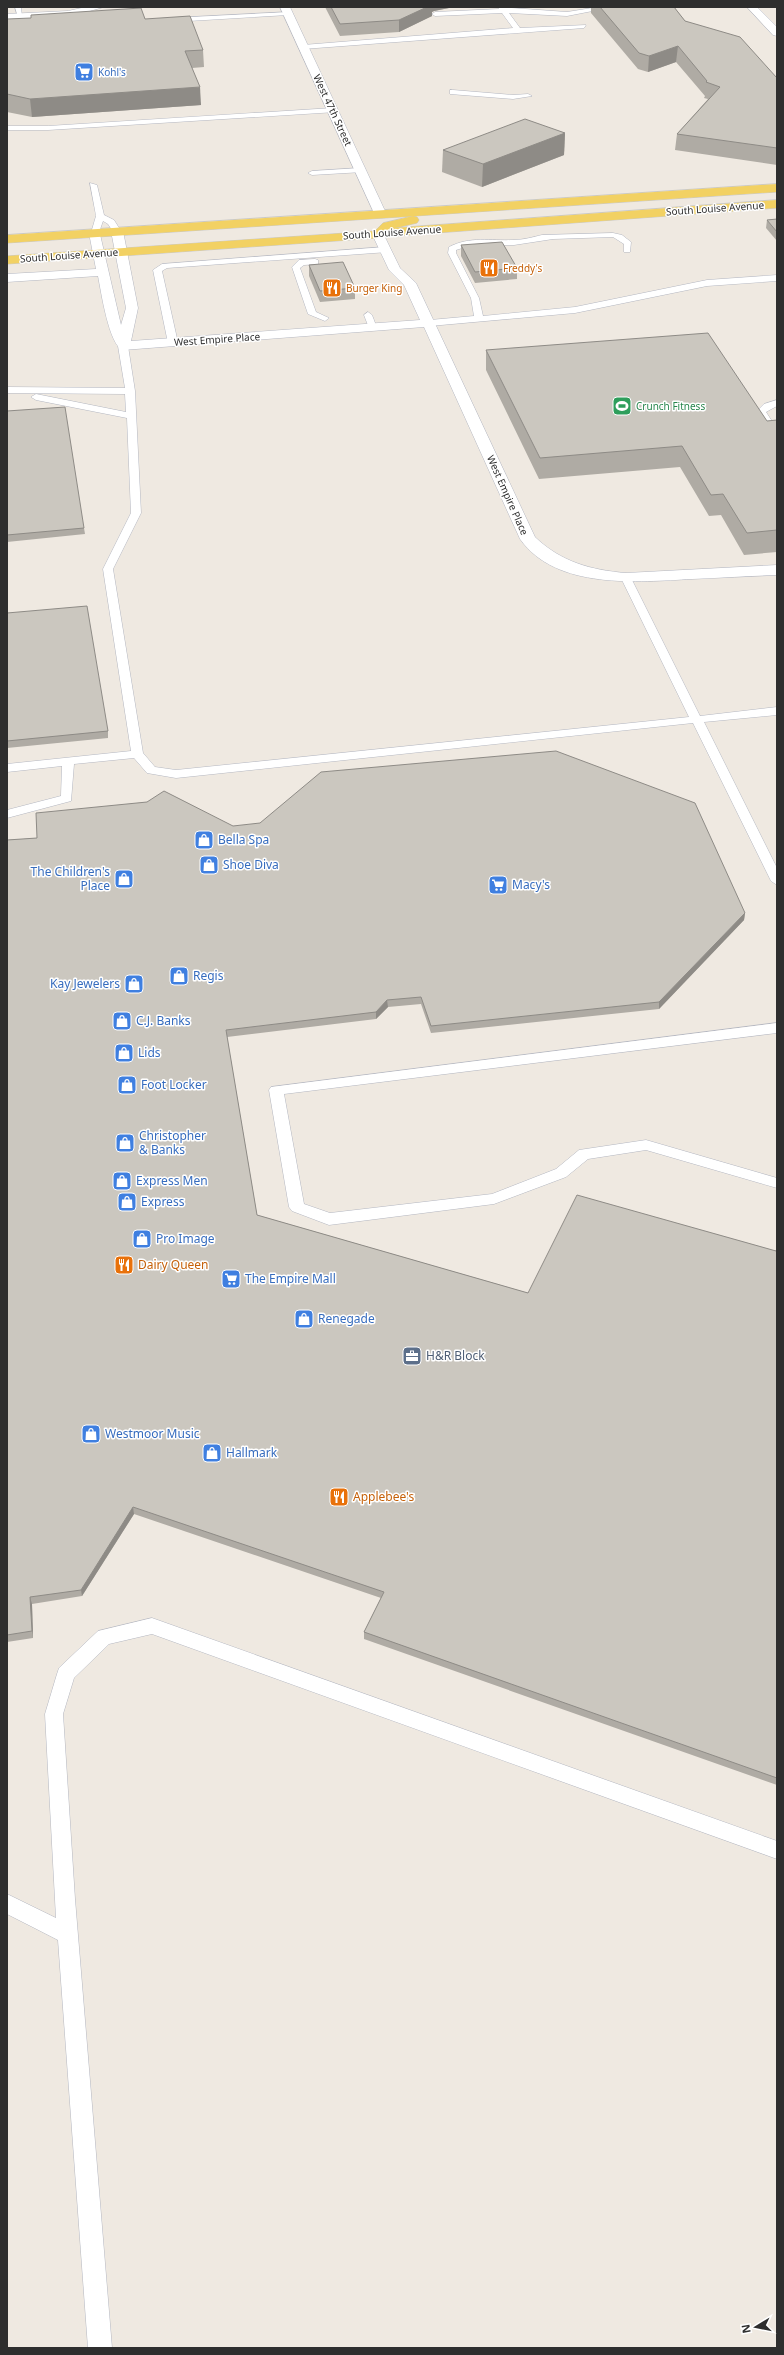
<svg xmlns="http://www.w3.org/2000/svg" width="784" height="2355" viewBox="0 0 784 2355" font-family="'Noto Sans',sans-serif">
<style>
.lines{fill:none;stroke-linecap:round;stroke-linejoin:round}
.service-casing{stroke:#b4b7c1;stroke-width:1}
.minor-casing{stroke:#b4b7c1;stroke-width:1}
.secondary-casing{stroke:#b4b7c1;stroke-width:1}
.primary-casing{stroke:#c9c9c9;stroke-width:1}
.service{fill:#fff;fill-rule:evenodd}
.minor{fill:#fff;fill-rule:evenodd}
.secondary{fill:#fff;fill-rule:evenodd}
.primary{fill:#f2d163;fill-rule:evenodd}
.wall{fill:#afaba4}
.shaded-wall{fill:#8e8b86}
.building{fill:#cbc7bf;stroke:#8e8b86}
.labels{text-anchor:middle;stroke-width:3;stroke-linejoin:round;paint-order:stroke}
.far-shop-label{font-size:10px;fill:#366cbe;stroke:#fff;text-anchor:start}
.far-street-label{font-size:10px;fill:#2e2e2e;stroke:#fff}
.far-food-label{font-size:10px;fill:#c56008;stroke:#fff;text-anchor:start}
.far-leisure-label{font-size:10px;fill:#27864d;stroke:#fff;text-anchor:start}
.shop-label{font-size:12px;fill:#366cbe;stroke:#fff;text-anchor:start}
.food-label{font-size:12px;fill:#c56008;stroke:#fff;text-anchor:start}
.service-label{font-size:12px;fill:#4e5e75;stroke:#fff;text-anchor:start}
</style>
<rect width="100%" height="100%" fill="#efe9e1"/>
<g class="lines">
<!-- service casing -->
<g class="service-casing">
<g id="service">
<path d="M15,7H21L22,17H18Z"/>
<path d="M498,7L567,12L598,7H613L567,16L509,13L520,28L586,25L584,28L303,49L300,47L303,45L513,28L502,13L435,16L432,14L435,12L499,9Z"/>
<path d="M290,12L288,15L172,22L169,20L172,18Z"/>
<path d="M453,90L513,95L528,94L532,96L513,99L450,94V90Z"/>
<path d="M333,108H336V112L48,130H7V126H48Z"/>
<path d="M360,168L364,170L363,172L312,175L308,173L312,171Z"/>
<path d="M90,183L97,185L104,215L114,220L121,231L120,233H114L108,224L103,221L98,235L91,233L96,216Z"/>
<path d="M613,233L622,235L631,242L630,252H624V244L613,237L553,239L514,245H472L456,250V253L479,298L483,316L575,307L707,280L777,275V281L707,286L575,313L430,326L426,323L430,320L474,316L471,298L448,253L449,247C470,236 491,241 513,240C524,240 533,237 542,235Z"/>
<path d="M385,247L389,250L388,252L167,268L162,271L178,343L173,346L168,343L153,270L162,264Z"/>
<path d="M315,259L318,260V264L304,265L300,268L316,312L329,318L325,321L308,314L292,267L299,260Z"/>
<path d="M368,312L372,315L377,328L376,330L369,328L364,315Z"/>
<path d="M123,343L128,346L135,391L141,513L113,569L143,753L155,767L176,770L689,717L621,578L626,575L631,578L700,716L777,707V715L704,722L777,868V885L771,881L693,723L176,778L147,773L134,758L74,764L71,801L7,818V810L61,796L62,766L7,772V764L131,751L103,569L131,513L127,418L36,400L31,397L36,394L126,412L125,394L7,393V387L125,388L118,346Z"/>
<path d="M777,400V406L766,412L777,429V439L774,438L756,412L764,404Z"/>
<path d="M777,1023V1033L284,1094L304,1204L330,1213L492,1194L556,1169L579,1150L646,1140L777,1178V1188L646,1150L588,1159L566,1177L494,1204L329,1225L292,1211L289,1207L269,1090L271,1087Z"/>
<path d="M152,1618L777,1841V1859L152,1634L109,1644L74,1678L63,1714L75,1899L112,2348H88L58,1940L7,1914V1894L56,1918L45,1714L57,1674L59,1668L98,1631Z"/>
</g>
</g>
<!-- minor casing -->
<g class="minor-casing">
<g id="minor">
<path d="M86,7H104L68,17L7,20V14L68,11Z"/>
<path d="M280,7H290L386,213L384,216L380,217L374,213Z"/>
<path d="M117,227L123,231L138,308L131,341L420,320L404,285L389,270L372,234L374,231H382L400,268L416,283L535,537C561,562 591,570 626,573L777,565V575C749,576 720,578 692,579C638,582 556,590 520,539L424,327L123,350C109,346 101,291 98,276L7,282V274L96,269L89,233L95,229L99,230L121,325L126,308L111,231Z"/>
</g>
</g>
<!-- secondary casing -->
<g class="secondary-casing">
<path id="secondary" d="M747,7H757L777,27V36L773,35Z"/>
</g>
<!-- primary casing -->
<g class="primary-casing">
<g id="primary">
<path d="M777,184V192L7,243V235Z"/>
<path d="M777,200V208L395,236L389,232L395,228Z"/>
<path d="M413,216L417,217L419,220L417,223L391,229L378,238L7,264V256L375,231L383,223Z"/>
</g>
</g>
<!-- service -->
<use href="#service" class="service"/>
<!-- minor -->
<use href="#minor" class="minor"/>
<!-- secondary -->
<use href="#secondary" class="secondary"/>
<!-- primary -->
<use href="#primary" class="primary"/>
</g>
<!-- wall -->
<g class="wall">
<path d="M325,7H449V8L434,11L432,12V16L399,32L340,36Z"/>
<path d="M586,7H674L685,21L777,78V165L675,150L677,134L708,99L704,98L705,96L676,62L648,72L638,69L591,13V7Z"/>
<path d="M7,19L203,50L204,67L192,68L201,105L32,117L7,112Z"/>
<path d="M565,133L564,155L482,187L442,172L443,150Z"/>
<path d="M777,219V241L766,228L767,220Z"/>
<path d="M461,245L517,268V279L475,283L461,256Z"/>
<path d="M309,265L355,288V299L320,302L309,276Z"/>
<path d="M486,350L767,421L777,420V552L744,555L721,515L709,516L680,467L539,479L486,370Z"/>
<path d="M7,411L84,528L85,534L7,542Z"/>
<path d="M7,613L108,731V738L7,748Z"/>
<path d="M233,826L745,913L744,920L659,1009L431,1033L421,1004L388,1007L376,1019L227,1037L257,1215L528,1293L776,1251L777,1248V1785L364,1639V1632L381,1598L134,1514L82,1596L32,1604L33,1638L7,1642V840Z"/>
</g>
<!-- shaded-wall -->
<g class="shaded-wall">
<path d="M427,7H449V8L434,11L432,12V16L399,32V20Z"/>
<path d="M678,46L676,62L648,72L649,56Z"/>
<path d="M200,87L201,105L32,117L30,99Z"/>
<path d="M565,133L564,155L482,187L483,164Z"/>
<path d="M745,913L744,920L659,1009V1002Z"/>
<path d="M387,1000L388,1007L376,1019V1012Z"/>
<path d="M133,1507L134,1514L82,1596L81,1590Z"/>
<path d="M30,1597L32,1604L33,1638L32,1631Z"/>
</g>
<!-- building -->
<g class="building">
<path d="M331,7H427L399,20L340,24Z"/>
<path d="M600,7H674L685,21L740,37L777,78V148L677,134L720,87L706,82L707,81L678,46L649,56L639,53Z"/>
<path d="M141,8L145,19L190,16L203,50L185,51L200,87L30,99L7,94V19L31,18V15Z"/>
<path d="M525,119L565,133L483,164L443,150Z"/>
<path d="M777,219V232L767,220Z"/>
<path d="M502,242L517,268L475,272L461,245Z"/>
<path d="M343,262L355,288L320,291L309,265Z"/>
<path d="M708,333L767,421L777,420V530L747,533L723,494L711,495L682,446L540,458L486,350Z"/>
<path d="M65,407L84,528L7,535V411Z"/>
<path d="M87,606L108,731L7,741V613Z"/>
<path d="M556,751L695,803L745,913L659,1002L431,1026L421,997L387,1000L376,1012L226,1030L257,1215L528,1293L577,1195L776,1251L777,1248V1778L364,1632L384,1592L133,1507L81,1590L30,1597L32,1631L7,1635V840L37,838L36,813L147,802L164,791L233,826L260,823L321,772Z"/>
</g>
<!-- icons -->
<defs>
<g id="supermarket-square" transform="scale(1)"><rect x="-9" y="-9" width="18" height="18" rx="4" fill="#3f7fe0" stroke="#fff"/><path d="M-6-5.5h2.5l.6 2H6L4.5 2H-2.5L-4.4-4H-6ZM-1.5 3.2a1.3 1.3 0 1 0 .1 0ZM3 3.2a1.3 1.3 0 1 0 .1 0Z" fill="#fff"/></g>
<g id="restaurant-square" transform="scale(1)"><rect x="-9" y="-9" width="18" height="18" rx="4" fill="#e8710a" stroke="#fff"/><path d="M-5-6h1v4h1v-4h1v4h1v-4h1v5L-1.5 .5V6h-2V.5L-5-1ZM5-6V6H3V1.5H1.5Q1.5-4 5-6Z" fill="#fff"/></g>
<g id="stadium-square" transform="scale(1)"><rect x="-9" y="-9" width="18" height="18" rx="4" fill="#2e9e5b" stroke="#fff"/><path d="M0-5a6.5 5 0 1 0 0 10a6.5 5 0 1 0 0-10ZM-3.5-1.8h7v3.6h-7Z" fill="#fff"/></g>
<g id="shop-square" transform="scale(1)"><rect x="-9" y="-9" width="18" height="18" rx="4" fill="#3f7fe0" stroke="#fff"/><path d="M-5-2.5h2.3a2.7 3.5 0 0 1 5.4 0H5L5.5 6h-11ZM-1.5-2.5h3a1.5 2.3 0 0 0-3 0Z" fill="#fff"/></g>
<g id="office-square" transform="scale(1)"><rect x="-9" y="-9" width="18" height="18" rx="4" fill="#5c6f8a" stroke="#fff"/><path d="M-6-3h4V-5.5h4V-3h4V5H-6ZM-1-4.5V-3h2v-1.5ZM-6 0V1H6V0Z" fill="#fff"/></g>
</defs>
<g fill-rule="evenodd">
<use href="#supermarket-square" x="84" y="72"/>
<use href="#restaurant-square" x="489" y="268"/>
<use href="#restaurant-square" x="332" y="288"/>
<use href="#stadium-square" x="622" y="406"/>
<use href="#shop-square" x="204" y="840"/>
<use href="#shop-square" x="209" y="865"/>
<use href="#shop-square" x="124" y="879"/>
<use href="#supermarket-square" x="498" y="885"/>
<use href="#shop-square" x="179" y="976"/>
<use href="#shop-square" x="134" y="984"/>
<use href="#shop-square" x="122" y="1021"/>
<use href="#shop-square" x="124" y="1053"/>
<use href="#shop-square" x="127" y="1085"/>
<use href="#shop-square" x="125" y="1143"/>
<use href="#shop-square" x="122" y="1181"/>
<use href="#shop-square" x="127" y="1202"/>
<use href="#shop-square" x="142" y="1239"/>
<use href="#restaurant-square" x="124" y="1265"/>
<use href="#supermarket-square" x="231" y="1279"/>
<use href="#shop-square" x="304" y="1319"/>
<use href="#office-square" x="412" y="1356"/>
<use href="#shop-square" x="91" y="1434"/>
<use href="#shop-square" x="212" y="1453"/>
<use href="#restaurant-square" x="339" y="1497"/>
</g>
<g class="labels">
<!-- far-shop labels -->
<g class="far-shop-label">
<text x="98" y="76">Kohl's</text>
</g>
<!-- far-street labels -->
<g class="far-street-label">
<text transform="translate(333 110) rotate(65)" y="4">West 47th Street</text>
<text transform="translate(715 208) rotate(-4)" y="4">South Louise Avenue</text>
<text transform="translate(392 232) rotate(-4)" y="4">South Louise Avenue</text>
<text transform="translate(69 255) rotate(-4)" y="4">South Louise Avenue</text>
<text transform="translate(217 339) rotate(-4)" y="4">West Empire Place</text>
<text transform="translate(508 495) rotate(66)" y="4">West Empire Place</text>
</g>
<!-- far-food labels -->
<g class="far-food-label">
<text x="503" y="272">Freddy's</text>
<text x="346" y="292">Burger King</text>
</g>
<!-- far-leisure labels -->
<g class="far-leisure-label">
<text x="636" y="410">Crunch Fitness</text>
</g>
<!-- shop labels -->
<g class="shop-label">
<text x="218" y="844">Bella Spa</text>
<text x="223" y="869">Shoe Diva</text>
<text x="110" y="876" text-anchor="end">The Children's<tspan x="110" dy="14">Place</tspan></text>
<text x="512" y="889">Macy's</text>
<text x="193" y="980">Regis</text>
<text x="120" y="988" text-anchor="end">Kay Jewelers</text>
<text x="136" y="1025">C.J. Banks</text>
<text x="138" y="1057">Lids</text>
<text x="141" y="1089">Foot Locker</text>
<text x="139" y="1140">Christopher<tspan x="139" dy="14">&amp; Banks</tspan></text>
<text x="136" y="1185">Express Men</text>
<text x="141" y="1206">Express</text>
<text x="156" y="1243">Pro Image</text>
<text x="245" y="1283">The Empire Mall</text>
<text x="318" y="1323">Renegade</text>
<text x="105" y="1438">Westmoor Music</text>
<text x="226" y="1457">Hallmark</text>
</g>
<!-- food labels -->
<g class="food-label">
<text x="138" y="1269">Dairy Queen</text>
<text x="353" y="1501">Applebee's</text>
</g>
<!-- service labels -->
<g class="service-label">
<text x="426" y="1360">H&amp;R Block</text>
</g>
</g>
<!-- border -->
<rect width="784" height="2355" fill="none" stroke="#2e2e2e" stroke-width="16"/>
<!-- north arrow -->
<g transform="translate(756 2327) rotate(260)" stroke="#ffffff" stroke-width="3" paint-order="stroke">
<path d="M0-3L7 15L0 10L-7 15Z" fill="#2e2e2e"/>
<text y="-6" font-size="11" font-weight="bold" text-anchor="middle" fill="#2e2e2e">N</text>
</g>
</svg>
